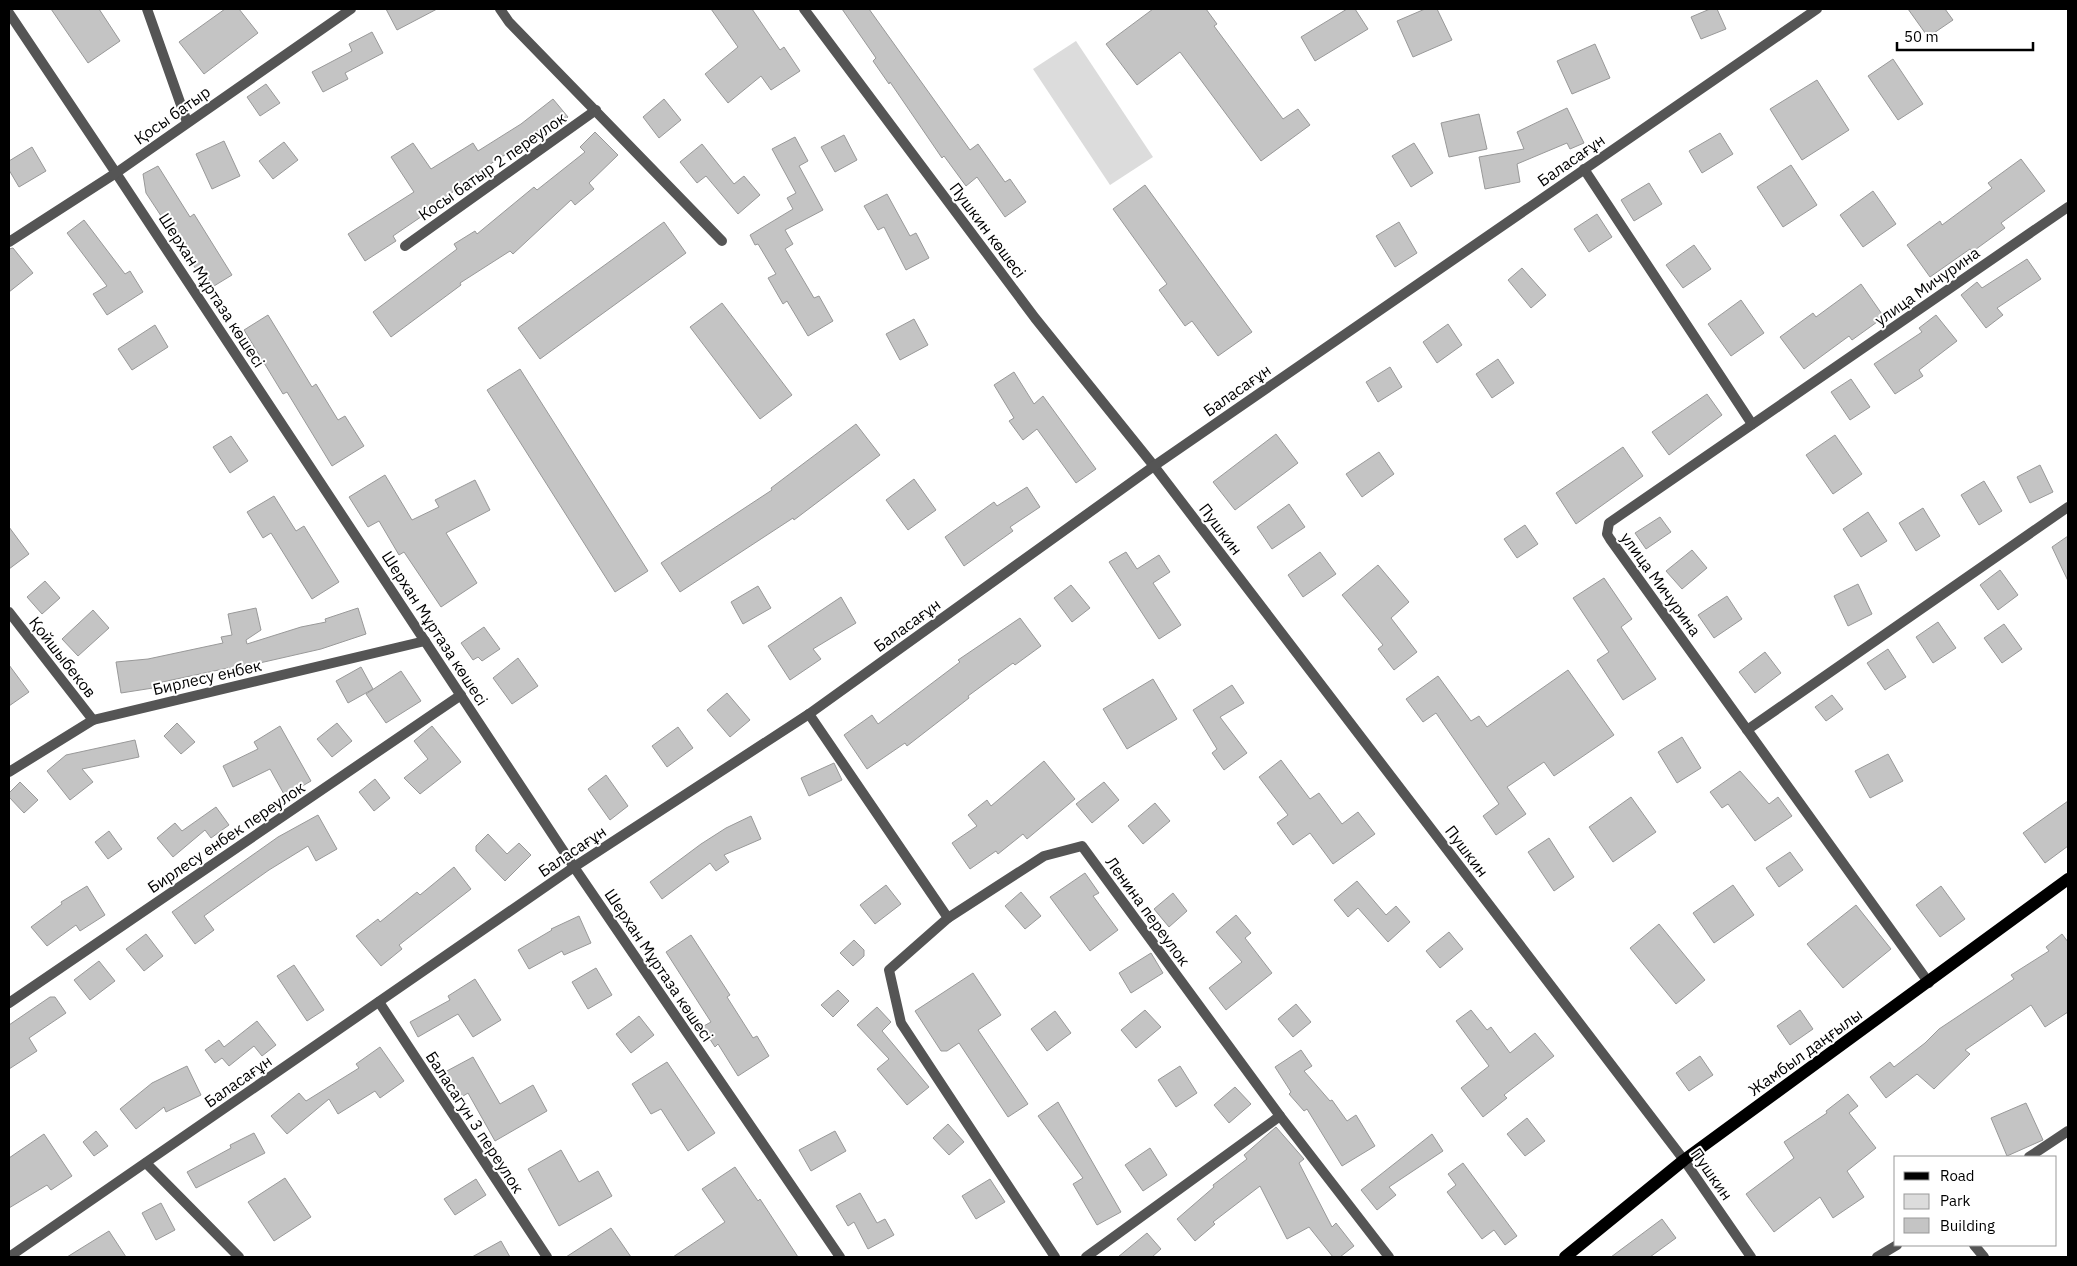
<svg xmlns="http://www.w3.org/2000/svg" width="2077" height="1266" viewBox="0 0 2077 1266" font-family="'IBM Plex Sans',sans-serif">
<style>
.green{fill:#dcdcdc}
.building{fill:#c4c4c4;stroke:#999}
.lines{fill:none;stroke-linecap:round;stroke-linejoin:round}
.minor{stroke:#555;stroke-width:10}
.tertiary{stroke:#555;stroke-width:10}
.primary{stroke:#000;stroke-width:12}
.labels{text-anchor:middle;stroke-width:4;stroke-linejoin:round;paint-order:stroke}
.street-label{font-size:16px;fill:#000;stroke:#fff}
</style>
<rect width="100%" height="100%" fill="#fff"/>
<!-- green -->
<path class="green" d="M1076,41L1153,157L1110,185L1033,69Z"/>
<!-- building -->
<g class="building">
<path d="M51,9H99L120,41L88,63Z"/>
<path d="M225,9H239L258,33L204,74L179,42Z"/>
<path d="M386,9H437L397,30Z"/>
<path d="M711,9H752L780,50L784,47L800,71L771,90L761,76L728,103L705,74L738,47Z"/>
<path d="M842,9H869L970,150L978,144L1005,182L1010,179L1026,202L1005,217L977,177L966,186L944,156L942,158L890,82L889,84L873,61L876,58Z"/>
<path d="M1153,9H1206L1217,24L1214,26L1283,119L1298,109L1310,125L1261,161L1180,52L1137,85L1106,44Z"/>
<path d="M1347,9H1355L1368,29L1315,61L1301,37Z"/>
<path d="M1425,9H1437L1452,40L1413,57L1397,21Z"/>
<path d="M1710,9H1717L1726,29L1701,39L1691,17Z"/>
<path d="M1908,9H1945L1953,20L1928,37Z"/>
<path d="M372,32L383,53L345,73L348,79L323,92L312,72L352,51L349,44Z"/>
<path d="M1595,44L1610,78L1572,94L1557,61Z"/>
<path d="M1893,59L1923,104L1898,120L1868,76Z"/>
<path d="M1817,80L1849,130L1802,160L1770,109Z"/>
<path d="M266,84L280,103L260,116L247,97Z"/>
<path d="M553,99L568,117L540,139L537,135L487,166L489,169L448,195L450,197L393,236L396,241L365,261L348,234L414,192L391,157L413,143L431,169L473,143L478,151L521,124Z"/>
<path d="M664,99L681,120L659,138L643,117Z"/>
<path d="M1567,108L1584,143L1570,149L1567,143L1517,164L1520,182L1485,189L1479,157L1524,149L1517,132Z"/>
<path d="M1479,114L1487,149L1449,157L1441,123Z"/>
<path d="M595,132L618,155L589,183L594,189L575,205L571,200L513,254L510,251L460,283L461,285L391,337L373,312L457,249L454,244L475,231L477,234L534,187L537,190L585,152L580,147Z"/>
<path d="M1720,133L1733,154L1702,173L1689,151Z"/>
<path d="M844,135L857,160L835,172L821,147Z"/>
<path d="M795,137L808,161L799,166L823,210L785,230L793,244L785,249L814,298L819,296L833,321L808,336L787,301L783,304L768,278L776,274L758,244L755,245L750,235L793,209L787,198L796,193L772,149Z"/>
<path d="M224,141L240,176L212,189L196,154Z"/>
<path d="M284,142L298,160L273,179L259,161Z"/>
<path d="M1414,143L1433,173L1411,187L1392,156Z"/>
<path d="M702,144L734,184L744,176L760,195L738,214L706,176L697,183L680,162Z"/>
<path d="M32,147L46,171L19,187L9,170V161Z"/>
<path d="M2021,159L2045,191L2001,223L2005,228L1972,252L1970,249L1930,277L1907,245L1940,221L1942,225L1992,188L1988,183Z"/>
<path d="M1791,165L1817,205L1783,227L1757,187Z"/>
<path d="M158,166L190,217L194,214L232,275L209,289L146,193L143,174Z"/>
<path d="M1649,183L1662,204L1634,221L1621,200Z"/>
<path d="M1145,185L1252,332L1218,356L1192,321L1185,326L1159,290L1167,284L1113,209Z"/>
<path d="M1873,191L1896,224L1863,247L1840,215Z"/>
<path d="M887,194L910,236L916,233L929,258L906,270L884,227L878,230L864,206Z"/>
<path d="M1597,214L1612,237L1589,252L1574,229Z"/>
<path d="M84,220L125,274L130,271L143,292L107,315L93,294L107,286L67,233Z"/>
<path d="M664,222L686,253L540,359L518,328Z"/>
<path d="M1399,222L1417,253L1395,267L1376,236Z"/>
<path d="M1694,245L1711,269L1683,288L1666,265Z"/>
<path d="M13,248L33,273L9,292V249Z"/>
<path d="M2027,259L2041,279L1997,308L2003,315L1986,328L1961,295L1977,282L1982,288Z"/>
<path d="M1522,268L1546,295L1531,308L1508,280Z"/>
<path d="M1861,284L1884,317L1852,340L1849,336L1804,369L1780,337L1813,313L1816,317Z"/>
<path d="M1741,300L1764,333L1731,356L1708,324Z"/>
<path d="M722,303L792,395L760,419L690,327Z"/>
<path d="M268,315L312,387L316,384L338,420L345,416L364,446L332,466L287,392L283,394L244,330Z"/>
<path d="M1936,315L1957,341L1919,370L1923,376L1895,394L1874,364L1922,332L1919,328Z"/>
<path d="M914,319L928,345L900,360L886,334Z"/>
<path d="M1448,324L1462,345L1437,363L1423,342Z"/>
<path d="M155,325L168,347L132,370L118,349Z"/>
<path d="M1498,359L1514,383L1492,398L1476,374Z"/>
<path d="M1390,367L1402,387L1378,402L1366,382Z"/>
<path d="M520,369L648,571L615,592L487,390Z"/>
<path d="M1014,372L1034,404L1043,396L1096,469L1076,483L1037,429L1023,440L1009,421L1014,418L994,385Z"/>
<path d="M1851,379L1870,407L1850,420L1831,392Z"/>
<path d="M1707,394L1722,415L1669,455L1652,432Z"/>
<path d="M856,424L880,455L794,520L793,518L680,592L661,563L772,490L771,488Z"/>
<path d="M1276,434L1298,463L1235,510L1213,482Z"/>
<path d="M1835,435L1862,474L1833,494L1806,455Z"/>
<path d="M231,436L248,461L230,473L213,447Z"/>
<path d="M1623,447L1643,476L1576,524L1556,493Z"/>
<path d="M1379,452L1394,474L1362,497L1346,474Z"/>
<path d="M2040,465L2053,492L2030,503L2017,477Z"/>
<path d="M385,475L412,520L439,507L435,500L475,480L490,510L446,533L477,583L441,607L404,552L399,555L379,521L368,527L349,497Z"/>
<path d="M914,479L936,510L908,530L886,500Z"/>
<path d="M1984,481L2002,511L1979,525L1961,495Z"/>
<path d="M1027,487L1040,507L1010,527L1013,531L964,566L945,537L994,502L997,506Z"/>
<path d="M274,496L296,531L304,526L339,582L312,599L271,533L263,538L247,512Z"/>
<path d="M1289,504L1305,527L1272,549L1257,527Z"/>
<path d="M1923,508L1940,536L1916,551L1899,523Z"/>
<path d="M1868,512L1887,541L1861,557L1843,529Z"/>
<path d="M1660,517L1671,532L1646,549L1635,533Z"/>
<path d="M1525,525L1538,544L1517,558L1504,539Z"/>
<path d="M9,527L29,554L9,569Z"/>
<path d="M2068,536V581L2052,547Z"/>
<path d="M1692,550L1707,568L1682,589L1666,571Z"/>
<path d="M1126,552L1137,569L1159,555L1170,572L1153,583L1181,625L1159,639L1109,562Z"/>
<path d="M1320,552L1336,574L1303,597L1288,575Z"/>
<path d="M1378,565L1409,602L1391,618L1417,652L1394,670L1378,649L1383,645L1342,595Z"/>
<path d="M2000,570L2018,595L1998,610L1980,585Z"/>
<path d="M1604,578L1632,619L1621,627L1656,679L1623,700L1597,660L1609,652L1573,598Z"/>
<path d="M45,581L60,598L42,614L27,597Z"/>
<path d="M1858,584L1872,614L1848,626L1834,596Z"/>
<path d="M1071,585L1090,608L1072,622L1054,598Z"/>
<path d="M758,586L771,608L743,624L731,602Z"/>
<path d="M1727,596L1742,619L1714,638L1698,615Z"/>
<path d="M841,597L856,623L813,649L821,659L790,680L768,646Z"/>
<path d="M256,608L261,630L246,640L247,644L301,627L326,622L325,619L358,608L366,634L321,649L229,670L228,668L153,684V688L121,693L116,662L148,659L223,643L221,637L232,635L228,614Z"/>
<path d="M93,610L109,628L78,656L62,639Z"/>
<path d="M1020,618L1041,646L1015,665L1013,663L968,696L969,698L907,746L905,743L867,769L844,735L872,715L878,724L960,662L958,660Z"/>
<path d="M1938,622L1956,648L1933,663L1916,637Z"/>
<path d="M2004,624L2022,649L2002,663L1984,638Z"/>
<path d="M484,627L500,649L482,661L478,657L473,660L461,643Z"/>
<path d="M1888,649L1906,677L1885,690L1867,663Z"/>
<path d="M1765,652L1781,673L1755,693L1739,672Z"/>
<path d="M518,658L538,686L512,704L493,678Z"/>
<path d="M9,665L29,692L9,706Z"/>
<path d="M361,667L373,689L348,703L336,681Z"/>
<path d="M1568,670L1614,735L1554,776L1544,762L1507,787L1526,814L1496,835L1483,816L1499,804L1436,713L1423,722L1406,699L1438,676L1471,721L1479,716L1487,727Z"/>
<path d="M401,671L421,701L386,723L366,694Z"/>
<path d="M1153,679L1177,719L1127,749L1103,709Z"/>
<path d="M1232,685L1244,703L1220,717L1247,753L1224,770L1212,753L1217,749L1193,710Z"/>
<path d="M727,693L750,720L730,737L707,710Z"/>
<path d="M1832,695L1843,709L1826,721L1815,707Z"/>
<path d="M177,723L195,742L181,754L164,736Z"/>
<path d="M337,723L352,741L332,757L317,739Z"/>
<path d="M280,726L311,781L285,796L270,769L233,787L223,766L258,749L254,742Z"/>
<path d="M432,726L461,762L420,794L404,778L428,759L414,741Z"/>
<path d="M678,727L693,748L667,767L652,746Z"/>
<path d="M1682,737L1701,768L1677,783L1658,752Z"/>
<path d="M135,740L139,757L82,769L93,782L70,800L47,771L66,755Z"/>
<path d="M1888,754L1903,781L1870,798L1855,771Z"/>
<path d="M1281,760L1310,799L1319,793L1342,824L1358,812L1375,834L1333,864L1310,833L1293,845L1277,823L1288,815L1259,777Z"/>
<path d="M1044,761L1075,799L1027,839L1023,834L998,854L996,851L970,869L952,843L977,826L968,815L987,800L991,806Z"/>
<path d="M834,763L842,780L809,796L801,778Z"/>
<path d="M1740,771L1769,804L1778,797L1792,816L1755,841L1728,804L1722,808L1710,792Z"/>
<path d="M606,775L628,806L610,820L588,789Z"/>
<path d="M375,779L390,798L374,811L359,792Z"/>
<path d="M20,782L38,800L24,813L9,797V793Z"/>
<path d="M1104,782L1119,800L1092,823L1076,804Z"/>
<path d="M1631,797L1656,832L1613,862L1589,827Z"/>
<path d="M2068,801V846L2045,863L2023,833Z"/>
<path d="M1155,803L1170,821L1143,844L1128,826Z"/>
<path d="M216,807L229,825L211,838L205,830L173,857L157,838L175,823L182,831Z"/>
<path d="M318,815L337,849L316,861L308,846L269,870L204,916L214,930L195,944L172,912L278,837Z"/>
<path d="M751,816L761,839L724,855L729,862L716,871L710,863L662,899L650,882L701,844L726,828Z"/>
<path d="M109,831L122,849L108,859L95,842Z"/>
<path d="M488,834L507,854L519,843L531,855L505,881L476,851V846Z"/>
<path d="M1549,838L1574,877L1554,891L1528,852Z"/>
<path d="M1790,852L1803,870L1779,887L1766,868Z"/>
<path d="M454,867L471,889L399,945L402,949L381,966L356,936L378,919L380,922L417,892L420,895Z"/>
<path d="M1085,873L1099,893L1093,896L1118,930L1090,951L1050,897Z"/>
<path d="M1357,881L1386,915L1396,906L1410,922L1388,942L1358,908L1348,917L1334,900Z"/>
<path d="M886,885L901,904L875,924L860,905Z"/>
<path d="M1733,885L1754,915L1714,943L1693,913Z"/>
<path d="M87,886L105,915L80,931L76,925L47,946L31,927L62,904L61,902Z"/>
<path d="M1941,886L1965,919L1940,937L1916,905Z"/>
<path d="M1021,892L1041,916L1025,929L1005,906Z"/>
<path d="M1173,893L1187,911L1169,927L1154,909Z"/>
<path d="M1856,905L1891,949L1843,988L1807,944Z"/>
<path d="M1236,915L1251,933L1245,938L1272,973L1226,1010L1209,988L1242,962L1216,932Z"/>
<path d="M579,916L591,943L564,955L562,951L529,969L518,950L552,930L551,929Z"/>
<path d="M1659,924L1705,980L1676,1004L1630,948Z"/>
<path d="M1449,932L1463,949L1440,968L1426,951Z"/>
<path d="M146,934L163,956L144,971L126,949Z"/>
<path d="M2062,934L2068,942V1012L2045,1027L2031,1005L1965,1050L1970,1054L1934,1089L1917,1074L1886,1098L1870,1077L1890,1062L1894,1067L1925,1043L1939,1029L2014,979L2011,975L2049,951L2046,947Z"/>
<path d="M691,935L730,995L727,997L753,1038L757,1036L769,1056L738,1076L718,1044L715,1047L702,1027L711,1022L666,952Z"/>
<path d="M854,940L864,950V956L853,966L840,953Z"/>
<path d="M1151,953L1163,973L1131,993L1119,973Z"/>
<path d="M99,961L115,981L90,1000L74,980Z"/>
<path d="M294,965L324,1010L307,1021L277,976Z"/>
<path d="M596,968L612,995L588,1009L572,982Z"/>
<path d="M973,973L1001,1015L978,1030L1028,1104L1008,1117L959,1043L947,1051H941L915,1011Z"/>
<path d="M475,979L501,1020L473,1037L458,1014L418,1037L410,1022L450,1000L448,996Z"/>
<path d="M838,990L849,1001L833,1017L821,1005Z"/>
<path d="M50,997H55L66,1013L29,1038L37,1051L9,1069V1025Z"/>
<path d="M1296,1004L1311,1022L1293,1037L1278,1019Z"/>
<path d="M877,1007L891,1022L882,1031L929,1087L907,1105L877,1069L889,1059L857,1025Z"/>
<path d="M1145,1010L1161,1027L1136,1048L1121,1030Z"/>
<path d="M1471,1010L1487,1030L1491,1027L1510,1053L1535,1033L1554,1056L1504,1095L1507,1098L1483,1117L1461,1088L1489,1066L1456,1021Z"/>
<path d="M1800,1010L1813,1029L1790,1045L1777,1026Z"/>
<path d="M1055,1011L1071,1033L1047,1051L1031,1029Z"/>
<path d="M639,1016L654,1035L631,1053L616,1034Z"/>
<path d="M257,1021L276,1045L262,1056L254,1046L229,1066L222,1058L215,1063L205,1050L219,1040L224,1047Z"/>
<path d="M380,1047L404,1081L380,1098L375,1091L338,1114L329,1099L287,1134L271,1116L299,1093L306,1101L359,1068L356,1064Z"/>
<path d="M1301,1050L1312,1066L1304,1071L1330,1101L1332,1100L1347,1121L1356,1115L1375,1146L1342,1166L1307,1109L1304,1111L1289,1094L1291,1092L1275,1067Z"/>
<path d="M1700,1056L1713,1075L1689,1091L1676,1073Z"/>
<path d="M473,1057L500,1104L533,1085L547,1111L495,1141L468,1093L460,1098L445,1072Z"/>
<path d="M667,1062L715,1133L688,1151L661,1109L651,1114L632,1084Z"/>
<path d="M187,1066L201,1095L166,1112L164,1107L136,1129L120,1109L152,1083Z"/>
<path d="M1180,1066L1197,1093L1176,1107L1158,1080Z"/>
<path d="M1235,1087L1251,1104L1229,1123L1214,1105Z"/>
<path d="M1848,1094L1858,1106L1849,1113L1876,1148L1847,1171L1864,1197L1833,1218L1820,1197L1774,1232L1746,1194L1794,1158L1784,1142L1827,1113L1826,1111Z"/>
<path d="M1058,1102L1121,1212L1097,1225L1073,1184L1083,1178L1038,1116Z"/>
<path d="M2026,1103L2043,1140L2007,1156L1991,1118Z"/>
<path d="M1527,1118L1545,1141L1525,1156L1507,1134Z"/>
<path d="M948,1124L964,1142L949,1155L933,1138Z"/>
<path d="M1276,1127L1304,1159L1299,1163L1332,1227L1336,1223L1354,1246L1340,1257H1333L1309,1227L1287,1239L1260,1186L1213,1222L1215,1224L1195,1241L1177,1219L1214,1187L1213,1185L1247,1159L1244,1155Z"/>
<path d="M96,1131L108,1146L94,1156L83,1142Z"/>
<path d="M835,1131L846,1151L811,1171L799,1150Z"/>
<path d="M254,1133L265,1153L196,1188L187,1172L231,1148L230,1145Z"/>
<path d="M44,1134L72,1176L51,1190L47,1185L9,1208V1158Z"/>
<path d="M1432,1134L1443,1151L1389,1187L1396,1195L1377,1210L1361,1190Z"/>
<path d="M1150,1148L1167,1175L1143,1191L1125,1165Z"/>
<path d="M561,1150L579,1182L598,1171L612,1196L559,1226L528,1169Z"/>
<path d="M1463,1163L1517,1236L1505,1245L1494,1230L1482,1239L1447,1192L1456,1185L1448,1174Z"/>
<path d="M735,1167L758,1201L760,1199L798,1257H673L725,1222L702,1189Z"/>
<path d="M285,1178L311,1217L274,1241L248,1202Z"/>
<path d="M476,1179L486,1195L455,1215L444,1199Z"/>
<path d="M990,1179L1005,1202L976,1219L962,1196Z"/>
<path d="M860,1193L877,1223L885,1219L894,1235L868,1249L854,1222L848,1226L836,1206Z"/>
<path d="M161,1203L175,1230L156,1240L142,1213Z"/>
<path d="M1662,1219L1676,1238L1650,1257H1611Z"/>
<path d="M611,1228L631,1257H566Z"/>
<path d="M109,1231L126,1257H67Z"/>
<path d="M1147,1233L1161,1249L1152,1257H1118Z"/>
<path d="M501,1241L510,1257H472Z"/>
</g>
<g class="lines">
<!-- minor -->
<g class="minor">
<path d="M147,9L187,122"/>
<path d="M500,9L509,22L722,241"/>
<path d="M804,9L1035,318L1154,466"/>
<path d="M9,13L116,173"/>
<path d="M1584,169L1752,424"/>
<path d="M405,246L596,110"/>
<path d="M809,714L948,918L889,970L901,1023L1055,1257"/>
<path d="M1747,730L2068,507"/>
<path d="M948,918L1044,856L1082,846L1280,1116L1389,1257"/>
<path d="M1929,983L1610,539L1607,534L1609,523L1622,514L2068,207"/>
<path d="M379,1002L547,1257"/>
<path d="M9,1003L461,695"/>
<path d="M2029,1157L2068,1131"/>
<path d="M146,1163L239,1257"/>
<path d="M1974,1245L1984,1257"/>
<path d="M1086,1257L1280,1116"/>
<path d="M1877,1257L1897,1245"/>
</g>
<!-- tertiary -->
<g class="tertiary">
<path d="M116,173L574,867L840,1257"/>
<path d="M9,242L116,173L351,9"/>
<path d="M1154,466L1684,1160L1751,1257"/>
<path d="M9,612L93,720"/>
<path d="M9,772L93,720L425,641"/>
<path d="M9,1257L574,867L809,714L1154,466L1817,9"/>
</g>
<!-- primary -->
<path class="primary" d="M1565,1257L1684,1160L2068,879"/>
</g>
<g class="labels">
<!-- street labels -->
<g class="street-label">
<text transform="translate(172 115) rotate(-35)" y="6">Қосы батыр</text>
<text transform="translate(1571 160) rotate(-35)" y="6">Баласағұн</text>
<text transform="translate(492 166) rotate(-35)" y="6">Косы батыр 2 переулок</text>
<text transform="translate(988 230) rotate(53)" y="6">Пушкин көшесі</text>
<text transform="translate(1927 286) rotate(-35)" y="6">улица Мичурина</text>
<text transform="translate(212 290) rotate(57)" y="6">Шерхан Мұртаза көшесі</text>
<text transform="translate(1237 390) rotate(-35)" y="6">Баласағұн</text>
<text transform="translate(1221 529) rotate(53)" y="6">Пушкин</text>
<text transform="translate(1661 584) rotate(54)" y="6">улица Мичурина</text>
<text transform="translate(907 625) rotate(-36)" y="6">Баласағұн</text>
<text transform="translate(435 628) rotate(57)" y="6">Шерхан Мұртаза көшесі</text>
<text transform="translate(63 657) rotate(52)" y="6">Қойшыбеков</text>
<text transform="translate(207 677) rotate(-13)" y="6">Бирлесу енбек</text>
<text transform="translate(226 837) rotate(-34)" y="6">Бирлесу енбек переулок</text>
<text transform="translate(572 851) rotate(-34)" y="6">Баласағұн</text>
<text transform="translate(1467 851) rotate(53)" y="6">Пушкин</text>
<text transform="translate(1148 911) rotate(54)" y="6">Ленина переулок</text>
<text transform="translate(659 965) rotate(56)" y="6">Шерхан Мұртаза көшесі</text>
<text transform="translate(1805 1052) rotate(-36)" y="6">Жамбыл даңғылы</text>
<text transform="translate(238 1081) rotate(-35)" y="6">Баласағұн</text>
<text transform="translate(475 1122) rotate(57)" y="6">Баласагун 3 переулок</text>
<text transform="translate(1712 1174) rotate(55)" y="6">Пушкин</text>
</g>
</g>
<!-- border -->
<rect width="2077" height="1266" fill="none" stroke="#000000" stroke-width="20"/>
<!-- legend -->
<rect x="1894" y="1156" width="162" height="90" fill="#ffffff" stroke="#999999"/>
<rect x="1904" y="1172" width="25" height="8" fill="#000000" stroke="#999999"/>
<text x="1940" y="1181" font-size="15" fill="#000000">Road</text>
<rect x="1904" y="1194" width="25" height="15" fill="#dcdcdc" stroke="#999999"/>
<text x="1940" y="1206" font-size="15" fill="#000000">Park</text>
<rect x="1904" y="1218" width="25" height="15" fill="#c4c4c4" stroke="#999999"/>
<text x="1940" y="1231" font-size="15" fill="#000000">Building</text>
<!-- scale -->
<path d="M1897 42v8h136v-8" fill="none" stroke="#000000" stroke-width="2.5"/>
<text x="1904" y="42" font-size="15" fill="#000000" stroke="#ffffff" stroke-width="4" paint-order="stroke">50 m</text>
</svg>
